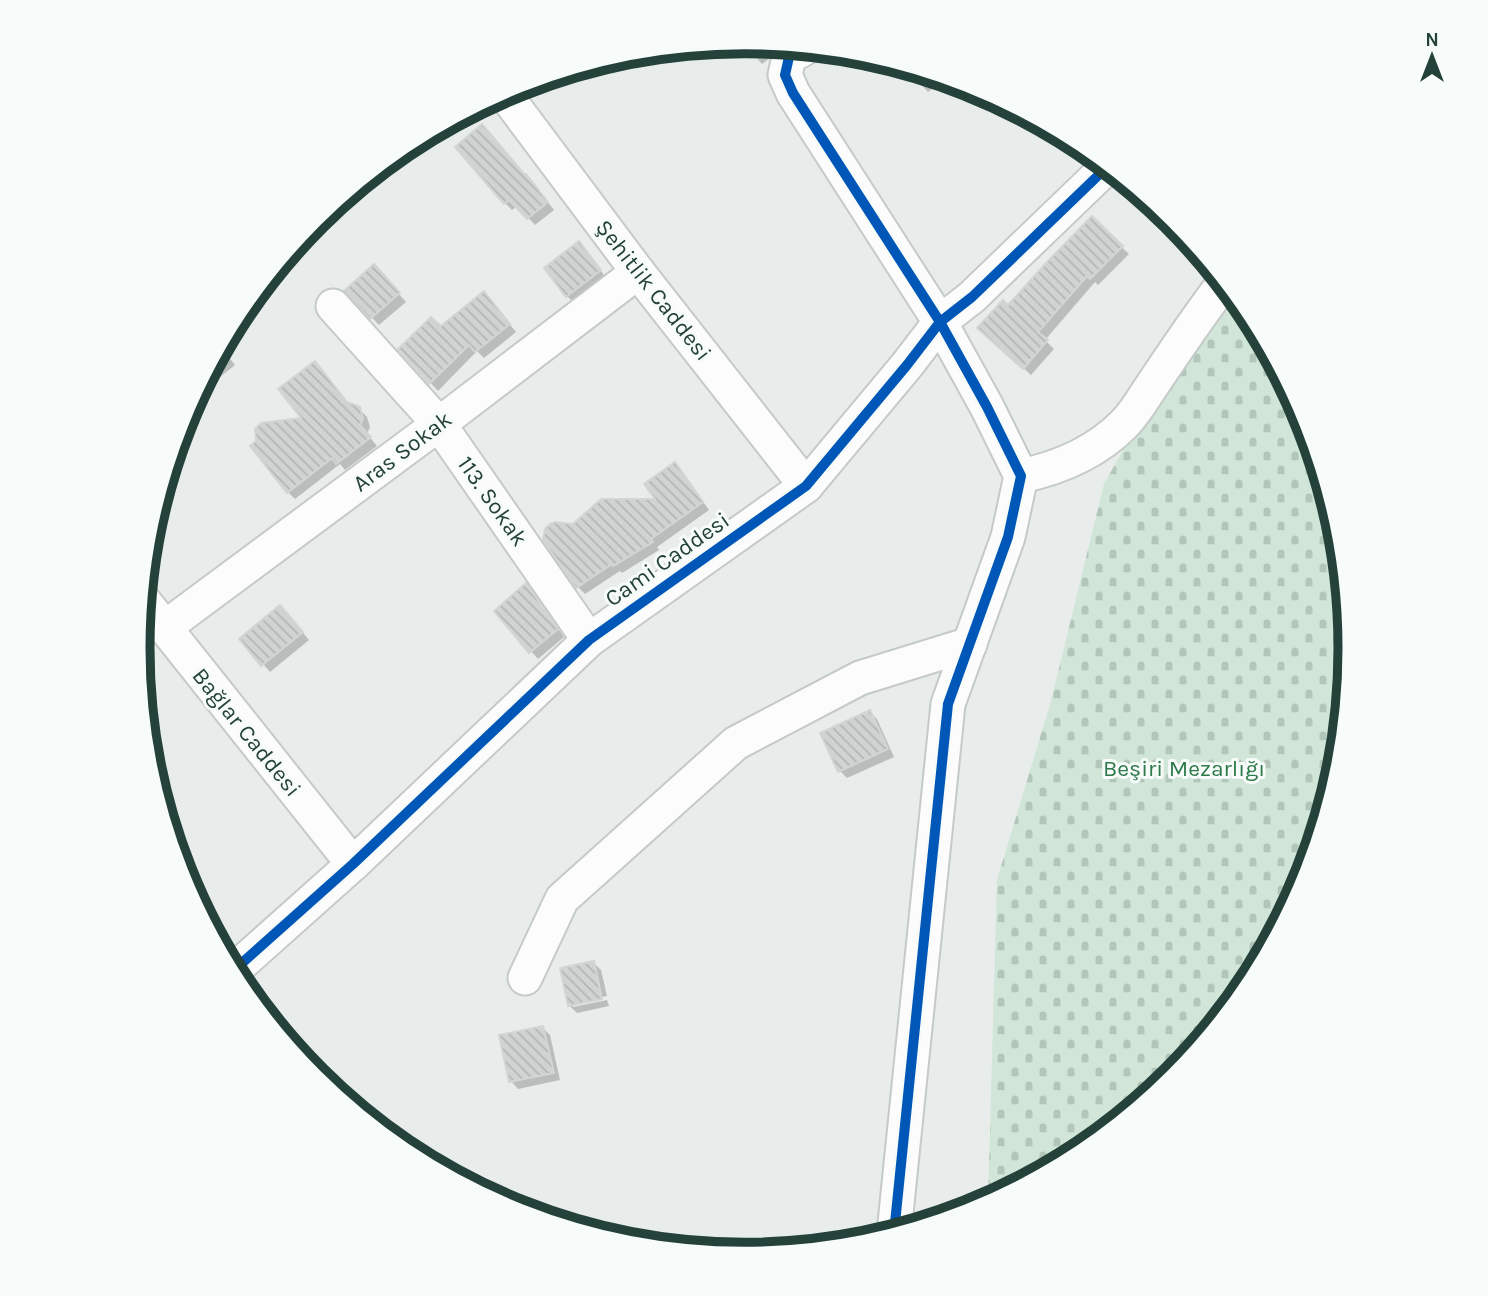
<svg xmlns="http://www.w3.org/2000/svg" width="1488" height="1296" viewBox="0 0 1488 1296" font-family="Karla,sans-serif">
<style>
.cemetery{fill:url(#cemetery-stones)}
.shadow{fill:#0003}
.building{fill:url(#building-back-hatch);stroke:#d1d6d4;stroke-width:2}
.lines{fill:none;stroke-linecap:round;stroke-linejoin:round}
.minor-casing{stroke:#c5cac8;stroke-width:37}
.minor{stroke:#fcfcfc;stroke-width:33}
.cycleway-casing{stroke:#f7fbf9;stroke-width:15}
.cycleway{stroke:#0057b8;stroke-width:10}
.labels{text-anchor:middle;stroke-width:6;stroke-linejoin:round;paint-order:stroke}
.street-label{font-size:23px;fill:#24423a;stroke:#f7fbf9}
.park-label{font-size:23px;fill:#2d7a4b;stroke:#f7fbf9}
.rim{fill:none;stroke:#24423a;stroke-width:9}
</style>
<defs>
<pattern id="cemetery-stones" width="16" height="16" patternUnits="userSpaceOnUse" patternTransform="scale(1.75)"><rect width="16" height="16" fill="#d1e6d8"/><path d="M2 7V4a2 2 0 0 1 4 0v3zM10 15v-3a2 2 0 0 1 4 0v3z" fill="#b3c6ba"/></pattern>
<pattern id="building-back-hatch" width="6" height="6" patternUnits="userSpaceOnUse" patternTransform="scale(1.75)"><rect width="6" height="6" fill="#cfd4d2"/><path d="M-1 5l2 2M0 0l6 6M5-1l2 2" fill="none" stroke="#b2b7b5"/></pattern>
</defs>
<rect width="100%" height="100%" fill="#e8edeb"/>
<!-- cemetery -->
<path class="cemetery" d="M1234,295L1248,312L1304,416L1338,530L1350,648L1338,767L1304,880L1248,985L1172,1077L1080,1152L988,1201L997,880L1051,701L1104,484L1150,402Z"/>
<!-- shadow -->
<g class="shadow">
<path d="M743,42L786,46L762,64Z"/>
<path d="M905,67L945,79L928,92Z"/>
<path d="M525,176L533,183L554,210L535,225L517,206L512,210L505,203Z"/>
<path d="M1092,219L1129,254L1098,285L1095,282L1045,340L1054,349L1031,375L987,335L1009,308Z"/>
<path d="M586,251L607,279L574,303L567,296Z"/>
<path d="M381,274L406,302L379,325L346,291Z"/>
<path d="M491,301L516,332L484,358L477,351L438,391L400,349Z"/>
<path d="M221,347L235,365L209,386L203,381Z"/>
<path d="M349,405L359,409L367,417L370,427L367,434L377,446L345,470L340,464L295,499L288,492L304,420Z"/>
<path d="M675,464L682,472L709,510L657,547L659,550L622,573L620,571L585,594L578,587L574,526L658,501Z"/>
<path d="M526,586L533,593L564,637L538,659L531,651Z"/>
<path d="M288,614L309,640L270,672L241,639Z"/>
<path d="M869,712L877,719L894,757L847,778L840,771Z"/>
<path d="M594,963L601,970L607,996L573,1003V1007L607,1000L609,1006L577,1013L569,1005Z"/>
<path d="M543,1028L550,1035L560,1080L518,1089L511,1081Z"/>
</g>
<!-- building -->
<g class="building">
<path d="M482,124L525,175L526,174L548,202L527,219L509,200L504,204L455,147Z"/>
<path d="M1092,216L1123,246L1090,279L1087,276L1038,332L1048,340L1023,369L977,328L1003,300L1008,305L1046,263Z"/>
<path d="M579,241L601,270L566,297L544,268Z"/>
<path d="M374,264L400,293L370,319L344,291Z"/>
<path d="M484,291L510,324L475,352L469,345L429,384L398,349L431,317L441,326Z"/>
<path d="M315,361L347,402L360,407L363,419L360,425L371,437L336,464L332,458L287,493L250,446L256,441L255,429L261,423L301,418L278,389Z"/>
<path d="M675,462L703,502L651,539L653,542L613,566L612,564L576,588L543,540L545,529L550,524L555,522L573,524L601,499H655L644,484Z"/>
<path d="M526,583L558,629L529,653L494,611Z"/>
<path d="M280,605L303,632L261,666L239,639Z"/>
<path d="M870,710L888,749L838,772L820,733Z"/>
<path d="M594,961L602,999L568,1006L560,968Z"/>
<path d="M543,1026L554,1073L509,1082L499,1035Z"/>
</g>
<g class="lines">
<!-- minor casing -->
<g class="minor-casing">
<g id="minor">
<path d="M805,48L789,57L785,75L793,93L940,322L987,407L1021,476L1008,537L948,704L894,1233"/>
<path d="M504,93L638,272L806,486"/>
<path d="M333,306L439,424L589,640"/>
<path d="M1021,476C1059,468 1097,452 1125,423C1136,412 1144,397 1153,384C1176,350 1199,315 1224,283"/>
<path d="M143,600L353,864"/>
<path d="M164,628L439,424L638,272"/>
<path d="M233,971L353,864L589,640L806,486L907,365L940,322L972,297L1108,166"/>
<path d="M525,978L562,899L736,743L860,678L970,644"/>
</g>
</g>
<!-- minor -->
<use href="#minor" class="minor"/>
<!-- cycleway casing -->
<g class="cycleway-casing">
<g id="cycleway">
<path d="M805,48L789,57L785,75L793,93L940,322L987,407L1021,476L1008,537L948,704L894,1233"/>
<path d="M233,971L353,864L589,640L806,486L907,365L940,322L972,297L1108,166"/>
</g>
</g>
<!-- cycleway -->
<use href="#cycleway" class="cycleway"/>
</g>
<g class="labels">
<!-- street labels -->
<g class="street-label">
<text transform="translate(654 290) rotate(52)" y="8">Şehitlik Caddesi</text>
<text transform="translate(402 451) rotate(-37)" y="8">Aras Sokak</text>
<text transform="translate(493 501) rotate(55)" y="8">113. Sokak</text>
<text transform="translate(667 559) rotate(-35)" y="8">Cami Caddesi</text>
<text transform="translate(247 732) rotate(51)" y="8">Bağlar Caddesi</text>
</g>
<!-- park labels -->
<g class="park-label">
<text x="1184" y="776">Beşiri Mezarlığı</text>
</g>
</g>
<!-- crop -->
<path d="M0 0H1488V1296H0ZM150 648a594 594 0 1 1 1188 0a594 594 0 1 1-1188 0Z" fill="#f7fbf9" fill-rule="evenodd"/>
<path class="rim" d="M150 648a594 594 0 1 1 1188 0a594 594 0 1 1-1188 0Z"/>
<!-- north arrow -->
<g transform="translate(1432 56)" stroke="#f7fbf9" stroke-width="5" paint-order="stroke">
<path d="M0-5L12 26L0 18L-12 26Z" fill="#24423a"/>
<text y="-10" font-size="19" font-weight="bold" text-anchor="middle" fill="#24423a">N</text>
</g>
</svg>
